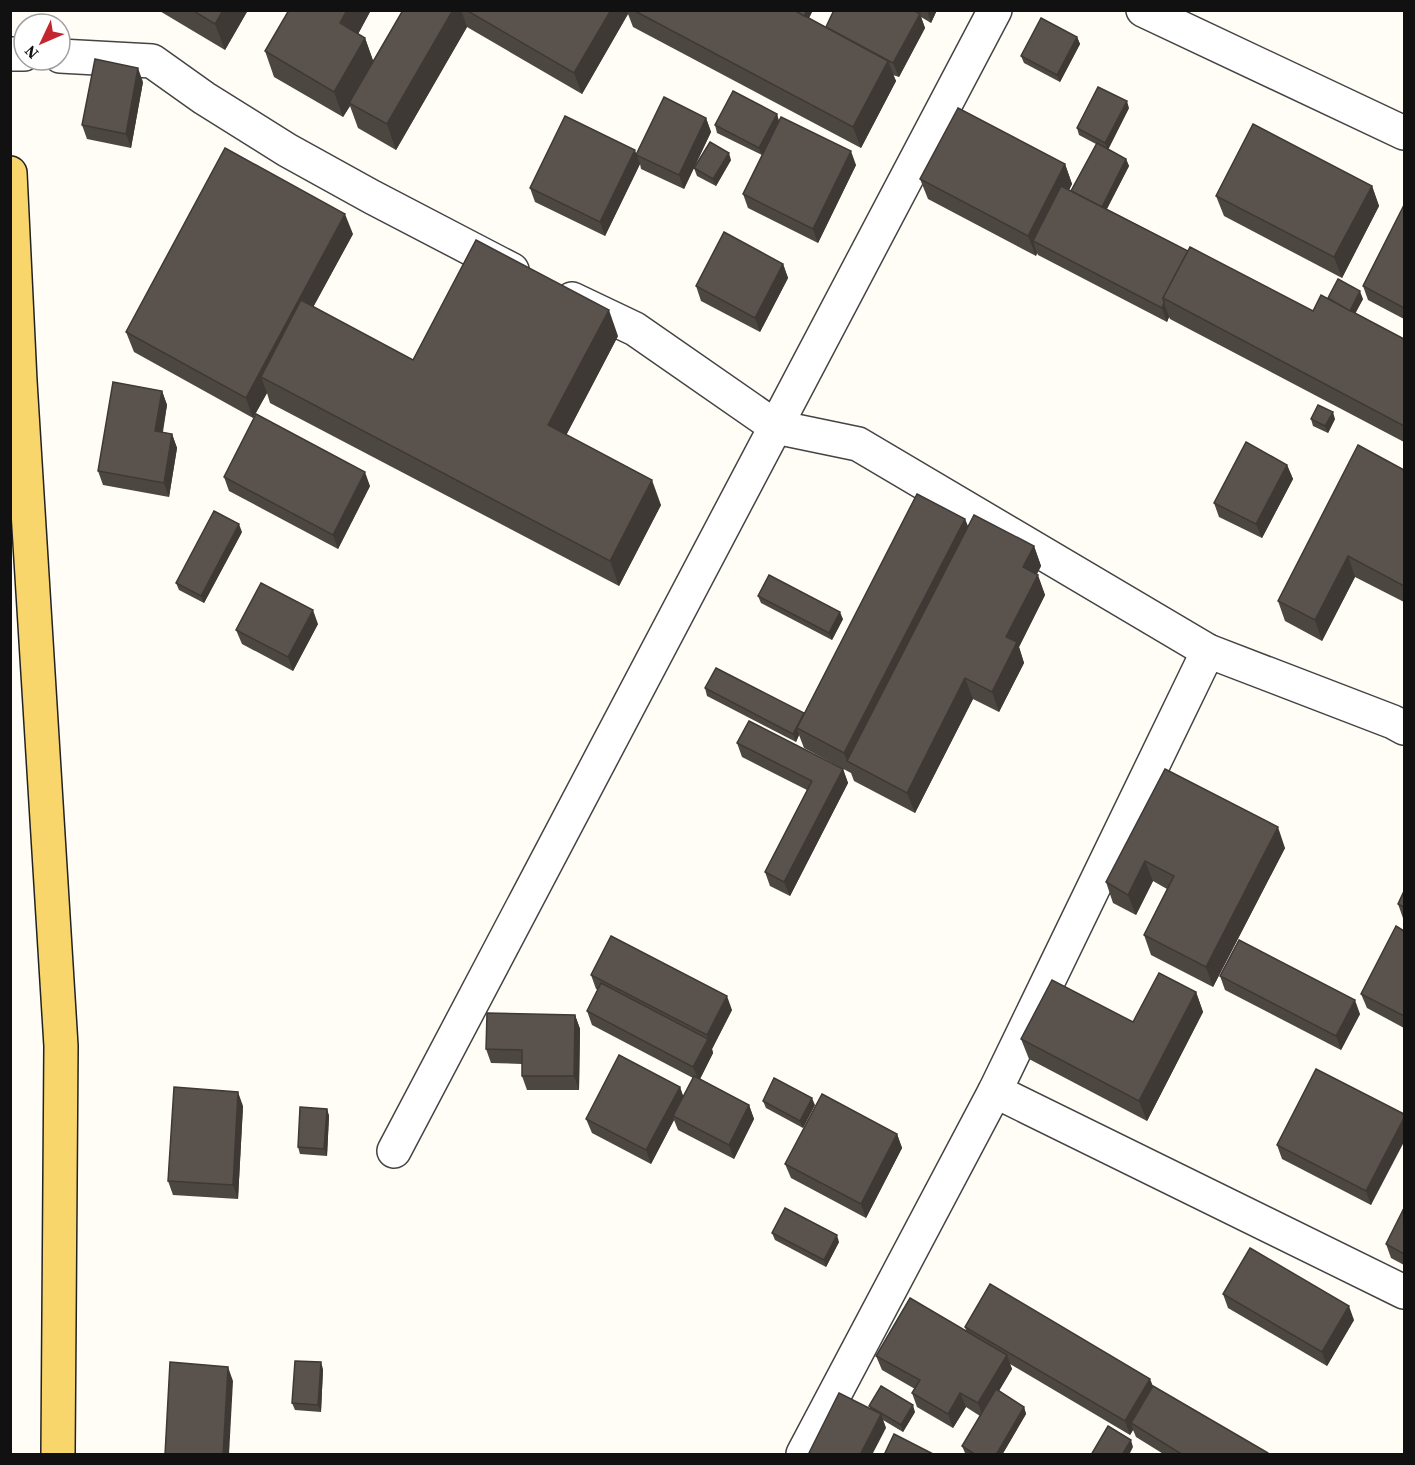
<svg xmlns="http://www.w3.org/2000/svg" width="1415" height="1465" viewBox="0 0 1415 1465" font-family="'Source Serif 4',serif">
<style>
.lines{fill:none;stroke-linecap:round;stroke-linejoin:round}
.minor-casing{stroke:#444;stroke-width:36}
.tertiary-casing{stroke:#444;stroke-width:36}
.primary-casing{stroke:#222;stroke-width:36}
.minor{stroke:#fff;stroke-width:33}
.tertiary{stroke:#fff;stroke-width:33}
.primary{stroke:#f9d66b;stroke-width:33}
.wall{fill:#4d4742}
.shaded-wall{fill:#3f3936}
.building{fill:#5a524d;stroke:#3f3936;stroke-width:1.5}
</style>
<rect width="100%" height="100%" fill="#fffdf5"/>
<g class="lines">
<!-- minor casing -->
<g class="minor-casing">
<g id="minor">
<path d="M10,54H24"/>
<path d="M60,56L152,61L204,98L287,150L372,197L512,270"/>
<path d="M572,299L635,329L776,427L858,444L1208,651L1393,722L1404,728"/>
<path d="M995,1091L1404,1292"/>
<path d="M394,1151L995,10"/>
<path d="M803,1454L995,1091L1208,651"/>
</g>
</g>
<!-- tertiary casing -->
<g class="tertiary-casing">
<path id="tertiary" d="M1143,10L1404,133"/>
</g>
<!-- primary casing -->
<g class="primary-casing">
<path id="primary" d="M10,173L20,381L61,1046L58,1454"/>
</g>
<!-- minor -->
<use href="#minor" class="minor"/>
<!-- tertiary -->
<use href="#tertiary" class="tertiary"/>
<!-- primary -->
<use href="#primary" class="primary"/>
</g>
<!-- wall -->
<g class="wall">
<path d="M158,10H248L225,50Z"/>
<path d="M289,10H371L358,34L365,38L373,61L403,10H813L809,18L826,27L834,10H937L931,23L921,17L925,28L899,77L893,75L896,81L861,148L633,27L628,14L582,94L467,27L396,150L358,128L350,106L343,117L274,77L265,51Z"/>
<path d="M1077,37L1080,44L1060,82L1024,63L1021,56Z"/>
<path d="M143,82L131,148L87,139L82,125Z"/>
<path d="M1129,108L1108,149L1126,159L1129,166L1107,209L1188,251L1313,311L1328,299H1363L1355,313L1404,339V442L1170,319L1169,317L1167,322L1038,255L1037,253L1036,256L928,199L920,179L1065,164L1072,184L1069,190L1071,191L1096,144L1079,135L1077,128Z"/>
<path d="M777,114L779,121L856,165L818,243L748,208L743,194L762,155L717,133L715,125Z"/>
<path d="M706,118L711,132L684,189L641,169L640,164L605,236L535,202L530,188L637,155Z"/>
<path d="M731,160L716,186L697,176L694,168Z"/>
<path d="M1372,186L1379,206L1342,278L1224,216L1216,196Z"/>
<path d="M1404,205V319L1368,300L1363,286Z"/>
<path d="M353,234L313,307L413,360L618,336L566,435L661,505L619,586L270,403L267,393L253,418L134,352L126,332Z"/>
<path d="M783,264L788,278L760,332L701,301L696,286Z"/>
<path d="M162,391L167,405L163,432L172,434L177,448L169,497L103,485L98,471Z"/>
<path d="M1311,419H1335L1328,433L1313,426Z"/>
<path d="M1287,465L1293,479L1262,538L1219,517L1214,503Z"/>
<path d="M1404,470V602L1355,577L1322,641L1285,621L1278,601Z"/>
<path d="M224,477L370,486L338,549L229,491Z"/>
<path d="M965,519L968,526L1034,546L1041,566L1037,574L1045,595L1019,647L1024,663L999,712L973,699L915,813L854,781L851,773L804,748L799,735L796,742L707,696L705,688L804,713Z"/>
<path d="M242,532L204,603L179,590L176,583Z"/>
<path d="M758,596L843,619L832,640L761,603Z"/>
<path d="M318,624L293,671L242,644L236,630Z"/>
<path d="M737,743L843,769L848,783L790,896L770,886L765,872L807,790L742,757Z"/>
<path d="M1165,769L1285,848L1213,987L1151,955L1144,935L1167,889L1153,881L1136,915L1113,903L1106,882Z"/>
<path d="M1404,891V921L1398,904Z"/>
<path d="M1404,931V1028L1367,1008L1361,994Z"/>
<path d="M591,975L732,1010L712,1049L713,1053L700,1079L749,1105L754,1119L734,1159L678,1130L674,1120L651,1164L592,1133L586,1119L680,1087L683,1097L693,1078L592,1025L587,1011L598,990L596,989Z"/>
<path d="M1220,976L1360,1014L1341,1050L1225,990Z"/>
<path d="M1196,992L1203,1012L1147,1121L1029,1059L1021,1039L1133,1022Z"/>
<path d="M575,1015L580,1029L579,1090H527L522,1076V1064L491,1063L486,1049Z"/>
<path d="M763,1101L815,1105L803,1128L766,1108Z"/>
<path d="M243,1106L238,1199L173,1195L168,1181Z"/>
<path d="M327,1109L329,1116L327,1156L300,1154L298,1147Z"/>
<path d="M1404,1114L1371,1205L1282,1159L1277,1145Z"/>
<path d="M897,1134L902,1148L866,1218L791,1178L785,1164Z"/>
<path d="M1404,1208V1265L1391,1258L1386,1244Z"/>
<path d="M772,1233L839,1242L826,1267L775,1240Z"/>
<path d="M1223,1294L1354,1320L1327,1366L1228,1308Z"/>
<path d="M965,1327L1153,1386L1269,1455H1165L1136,1437L1133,1430L1130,1435L1010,1364L1012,1369L999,1391L1024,1407L1026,1414L1002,1455H966L965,1453L962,1446L980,1416L966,1407L953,1428L917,1407L912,1393L915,1389L882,1370L876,1356L966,1331Z"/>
<path d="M323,1369L321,1412L295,1410L292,1403Z"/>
<path d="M869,1406L915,1412L903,1432L883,1420L886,1428L870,1408Z"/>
</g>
<!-- shaded-wall -->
<g class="shaded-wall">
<path d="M223,10H248L225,50L215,24Z"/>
<path d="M347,10H371L350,49L340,23Z"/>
<path d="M453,10H461L467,27L396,150L387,124Z"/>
<path d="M611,10H627L628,14L582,94L574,73Z"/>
<path d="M807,10H813L805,26L802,19Z"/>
<path d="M927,10H937L931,23Z"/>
<path d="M920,14L925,28L899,77L893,63Z"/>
<path d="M1077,37L1080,44L1060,82L1057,75Z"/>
<path d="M365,38L374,63L349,103L350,106L343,117L334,92Z"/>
<path d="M888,61L896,81L861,148L853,127Z"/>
<path d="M138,68L143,82L131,148L126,134Z"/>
<path d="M1127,101L1129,108L1108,150L1105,143Z"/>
<path d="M777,114L779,122L762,155L759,148Z"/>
<path d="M706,118L711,132L684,189L679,175Z"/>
<path d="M635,150L640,164L605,236L600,222Z"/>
<path d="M851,151L856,165L818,243L813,229Z"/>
<path d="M729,153L731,160L716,186L713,179Z"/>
<path d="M1126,159L1129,166L1104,214L1102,207Z"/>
<path d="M1065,164L1072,184L1041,245L1033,241L1037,253L1036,256L1028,236Z"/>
<path d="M1372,186L1379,206L1342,278L1334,257Z"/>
<path d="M345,214L353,234L272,383L261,377L267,393L253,418L246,398Z"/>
<path d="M783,264L788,278L760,332L755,318Z"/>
<path d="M1360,291L1363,299L1353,318L1350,311Z"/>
<path d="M1164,303L1169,317L1167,322L1162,308Z"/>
<path d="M609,310L618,336L558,451L548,425Z"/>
<path d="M162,391L167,405L160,445L155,431Z"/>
<path d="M1333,412L1335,419L1328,433L1325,426Z"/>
<path d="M172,434L177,448L169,497L164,483Z"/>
<path d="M1287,465L1293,479L1262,538L1256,524Z"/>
<path d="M365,472L370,486L338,549L333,535Z"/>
<path d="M652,480L661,505L619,586L610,561Z"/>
<path d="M965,519L972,539L847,761L844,753Z"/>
<path d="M239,524L242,532L204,603L201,596Z"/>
<path d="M1034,546L1041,566L1030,587L1023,567Z"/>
<path d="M1348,556L1355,577L1322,641L1315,620Z"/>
<path d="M1038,575L1045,595L1019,647L1024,663L999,712L992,692L1006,637Z"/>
<path d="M313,610L318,624L293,671L288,657Z"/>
<path d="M840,612L843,619L832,640L829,633Z"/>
<path d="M965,678L973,699L915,813L907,793Z"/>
<path d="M804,713L797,728L799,735L796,742L793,734Z"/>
<path d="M843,769L848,783L790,896L784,882Z"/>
<path d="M1278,827L1285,848L1213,987L1206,967Z"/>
<path d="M1145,861L1153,881L1136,915L1128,895Z"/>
<path d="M1196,992L1203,1012L1147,1121L1139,1101Z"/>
<path d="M727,996L732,1010L712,1049L713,1053L699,1081L693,1067L708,1039L707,1035Z"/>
<path d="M1355,1000L1360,1014L1341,1050L1336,1036Z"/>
<path d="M575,1015L580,1029L579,1090L574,1076Z"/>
<path d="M680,1087L685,1101L673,1116L674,1120L651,1164L646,1150Z"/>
<path d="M238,1092L243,1106L238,1199L233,1185Z"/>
<path d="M812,1098L815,1105L803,1128L800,1121Z"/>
<path d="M749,1105L754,1119L734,1159L729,1145Z"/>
<path d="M327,1109L329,1116L327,1156L324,1149Z"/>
<path d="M1404,1118V1142L1371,1205L1366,1191Z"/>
<path d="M897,1134L902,1148L866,1218L861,1204Z"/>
<path d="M837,1235L839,1242L826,1267L824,1260Z"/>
<path d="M1349,1306L1354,1320L1327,1366L1322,1352Z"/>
<path d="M1007,1355L1012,1369L983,1417L978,1403Z"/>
<path d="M321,1362L323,1369L321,1412L318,1405Z"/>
<path d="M228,1367L233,1381L229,1455H223Z"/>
<path d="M1150,1379L1156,1393L1131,1423L1133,1430L1130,1435L1125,1421Z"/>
<path d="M960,1393L966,1407L953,1428L948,1414Z"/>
<path d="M913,1405L915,1412L903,1432L901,1425Z"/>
<path d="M1024,1407L1026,1414L1002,1455H996Z"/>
<path d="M881,1414L886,1428L872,1455H860Z"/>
<path d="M1131,1440L1133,1447L1129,1455H1122Z"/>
</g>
<!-- building -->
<g class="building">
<path d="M192,10H223L215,24Z"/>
<path d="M289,10H347L340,23L365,38L334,92L265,51Z"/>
<path d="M403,10H453L387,124L349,103Z"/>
<path d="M466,10H611L574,73Z"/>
<path d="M633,10H794L888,61L853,127Z"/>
<path d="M794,10H807L804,16Z"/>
<path d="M834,10H913L920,14L893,63L826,27Z"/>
<path d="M1041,18L1077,37L1057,75L1021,56Z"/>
<path d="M95,59L138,68L126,134L82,125Z"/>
<path d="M1098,87L1127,101L1105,143L1077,128Z"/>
<path d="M733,91L777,114L759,148L715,125Z"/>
<path d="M664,97L706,118L679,175L636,155Z"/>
<path d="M958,108L1065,164L1028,236L920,179Z"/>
<path d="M565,116L635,150L600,222L530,188Z"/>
<path d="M781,117L851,151L813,229L743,194Z"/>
<path d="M1253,124L1372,186L1334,257L1216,196Z"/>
<path d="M710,142L729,153L713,179L694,168Z"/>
<path d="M1097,143L1126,159L1102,207L1071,191Z"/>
<path d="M225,148L345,214L246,398L126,332Z"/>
<path d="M1061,186L1188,251L1163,298L1164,303L1162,308L1033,241Z"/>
<path d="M1404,205V308L1363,286Z"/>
<path d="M724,232L783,264L755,318L696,286Z"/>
<path d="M476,240L609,310L548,425L652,480L610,561L261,377L301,300L413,360Z"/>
<path d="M1190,247L1313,311L1321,295L1404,339V426L1163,298Z"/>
<path d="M1338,279L1360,291L1350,311L1328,298Z"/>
<path d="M113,382L162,391L155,431L172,434L164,483L98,471Z"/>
<path d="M1318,405L1333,412L1325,426L1311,419Z"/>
<path d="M256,414L365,472L333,535L224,477Z"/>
<path d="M1246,442L1287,465L1256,524L1214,503Z"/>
<path d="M1358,445L1404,470V586L1348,556L1315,620L1278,601Z"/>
<path d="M917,494L965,519L844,753L797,728Z"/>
<path d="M214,511L239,524L201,596L176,583Z"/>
<path d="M974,515L1034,546L1023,567L1038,575L1006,637L1017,642L992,692L965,678L907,793L847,761Z"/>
<path d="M769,575L840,612L829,633L758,596Z"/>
<path d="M261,583L313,610L288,657L236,630Z"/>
<path d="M716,668L804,713L793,734L705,688Z"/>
<path d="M749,721L843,769L784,882L765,872L812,781L737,743Z"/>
<path d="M1165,769L1278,827L1206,967L1144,935L1174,876L1145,861L1128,895L1106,882Z"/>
<path d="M1404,891V907L1398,904Z"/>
<path d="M1396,926L1404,931V1016L1361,994Z"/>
<path d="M611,936L727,996L707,1035L591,975Z"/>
<path d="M1239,940L1355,1000L1336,1036L1220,976Z"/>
<path d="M1159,973L1196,992L1139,1101L1021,1039L1052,980L1133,1022Z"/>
<path d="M601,983L708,1039L693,1067L587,1011Z"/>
<path d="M487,1013L575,1015L574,1076H522V1050L486,1049Z"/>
<path d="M619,1055L680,1087L646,1150L586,1119Z"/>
<path d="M1316,1069L1404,1114V1118L1366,1191L1277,1145Z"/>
<path d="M694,1076L749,1105L729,1145L673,1116Z"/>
<path d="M774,1078L812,1098L800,1121L763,1101Z"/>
<path d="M174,1087L238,1092L233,1185L168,1181Z"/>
<path d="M822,1094L897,1134L861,1204L785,1164Z"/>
<path d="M300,1107L327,1109L324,1149L298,1147Z"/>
<path d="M785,1208L837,1235L824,1260L772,1233Z"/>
<path d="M1404,1208V1254L1386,1244Z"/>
<path d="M1250,1248L1349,1306L1322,1352L1223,1294Z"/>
<path d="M990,1284L1150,1379L1125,1421L965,1327Z"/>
<path d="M910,1298L1007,1355L978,1403L960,1393L948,1414L912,1393L920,1380L876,1356Z"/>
<path d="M295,1361L321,1362L318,1405L292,1403Z"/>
<path d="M170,1362L228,1367L223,1455H165Z"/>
<path d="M881,1386L913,1405L901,1425L869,1406Z"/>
<path d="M1153,1386L1268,1453V1455H1183L1131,1423Z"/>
<path d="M996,1389L1024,1407L996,1455H976L962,1446Z"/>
<path d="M839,1393L881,1414L860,1455H808Z"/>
<path d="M1108,1426L1131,1440L1122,1455H1091Z"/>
<path d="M894,1434L935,1455H884Z"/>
</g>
<!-- border -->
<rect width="1415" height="1465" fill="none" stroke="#111111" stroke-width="24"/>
<!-- north arrow -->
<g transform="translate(42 42) rotate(226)"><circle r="28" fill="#ffffff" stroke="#a0a0a0" stroke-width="1.5"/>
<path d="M0-4.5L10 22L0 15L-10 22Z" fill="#c4262e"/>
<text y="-9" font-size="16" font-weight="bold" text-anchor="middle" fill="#111111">N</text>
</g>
</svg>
